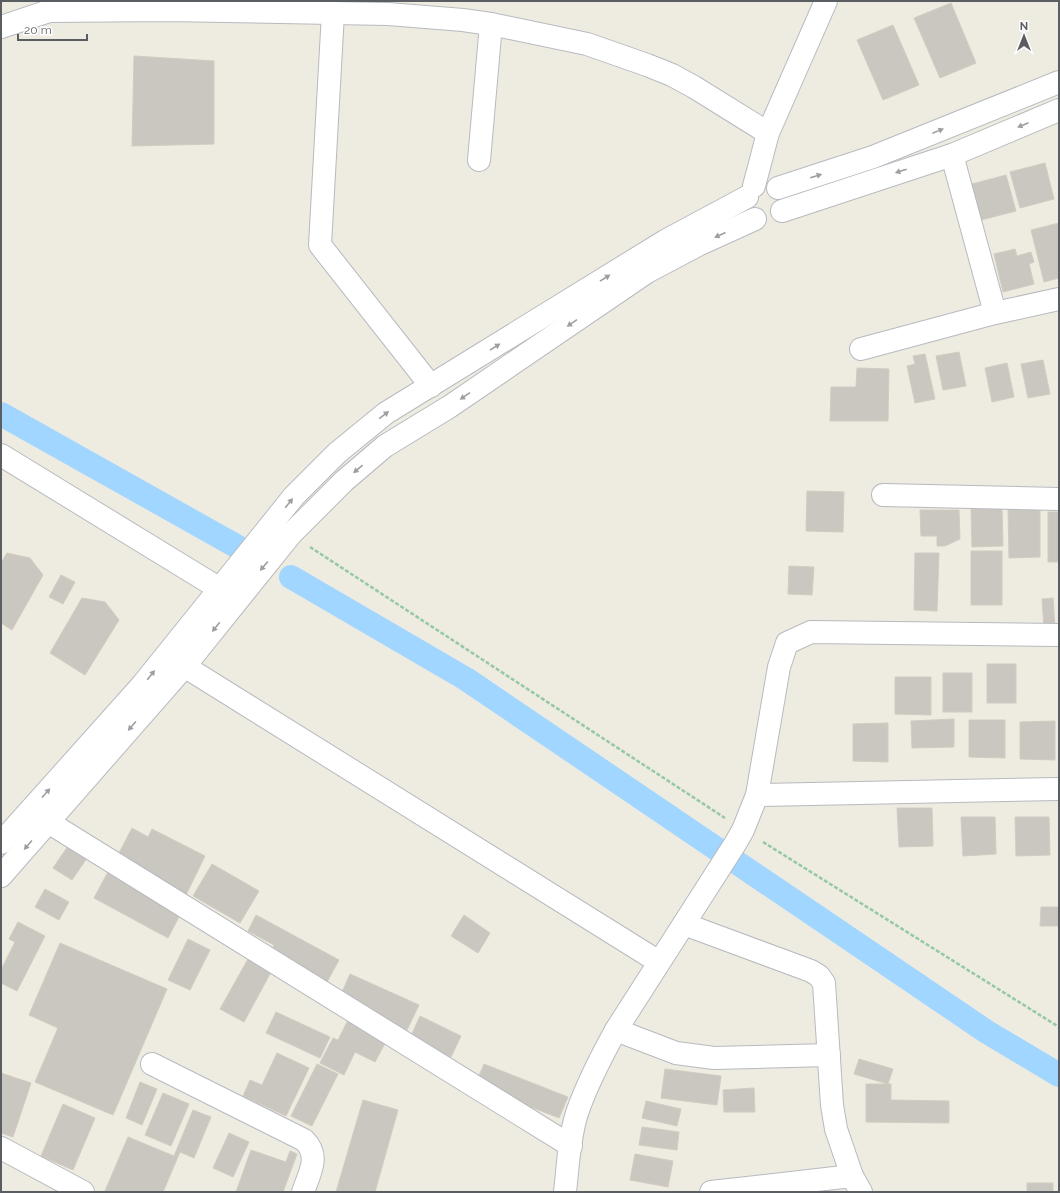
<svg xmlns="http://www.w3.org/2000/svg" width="1060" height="1193" viewBox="0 0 1060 1193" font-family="Raleway,sans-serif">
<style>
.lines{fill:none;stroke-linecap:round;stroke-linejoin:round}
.canal{stroke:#a0d6ff;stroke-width:24}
.building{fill:#cac7c1;stroke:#d2ccc0}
.minor-casing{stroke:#b7babf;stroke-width:24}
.tertiary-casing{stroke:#b7babf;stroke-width:24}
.path{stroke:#95c8a4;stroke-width:2.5;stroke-dasharray:4 2;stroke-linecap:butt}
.minor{stroke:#fff;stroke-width:22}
.tertiary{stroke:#fff;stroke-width:22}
.oneway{fill:#9c9ea1}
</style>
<rect width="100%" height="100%" fill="#eeebe1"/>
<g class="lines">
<!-- canal -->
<g class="canal">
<path d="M1,414L245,551"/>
<path d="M291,577L466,679L987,1032L1059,1075"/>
</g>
</g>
<!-- building -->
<g class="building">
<path d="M951,3L976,63L940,78L914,18Z"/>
<path d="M893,25L919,85L883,100L857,40Z"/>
<path d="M134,56L214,61V144L132,146Z"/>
<path d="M1045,163L1054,199L1020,208L1010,172Z"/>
<path d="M1006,175L1016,211L981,220L972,184Z"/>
<path d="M1059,223V278L1044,282L1031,230Z"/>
<path d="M1015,249L1017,256L1031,252L1034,262L1029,264L1034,284L1003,292L994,254Z"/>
<path d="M959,352L966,386L943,390L936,356Z"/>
<path d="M925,354L935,399L915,403L907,366L915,364L913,356Z"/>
<path d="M1043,360L1050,394L1028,398L1021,364Z"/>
<path d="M1007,363L1014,397L992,402L985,368Z"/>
<path d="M857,368L889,369L888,421H830L831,387H856Z"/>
<path d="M807,491L844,492L843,532L806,531Z"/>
<path d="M1008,508H1040V557L1009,558Z"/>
<path d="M971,509H1002L1003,546L972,547Z"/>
<path d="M920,510H959L960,539L945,546H937V536H921Z"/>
<rect x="1048" y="512" width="11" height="50"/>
<rect x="971" y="551" width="31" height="54"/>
<path d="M7,553L30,558L43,575L12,630L1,623V563Z"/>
<path d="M915,553H939L937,611L914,610Z"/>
<path d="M789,566L814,567L812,595L788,594Z"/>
<path d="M61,575L75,582L63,604L49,597Z"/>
<path d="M82,598L105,602L119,620L85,675L50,653Z"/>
<path d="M1053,598L1055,628L1044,629L1042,599Z"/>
<rect x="987" y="664" width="29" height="39"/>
<rect x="943" y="673" width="29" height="39"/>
<path d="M895,677H931V715L895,714Z"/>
<path d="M954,719V747L912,748L911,721Z"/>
<path d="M969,720H1005V758L969,757Z"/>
<path d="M1055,721V760L1020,759V722Z"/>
<path d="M888,723V762L853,761V724Z"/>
<path d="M897,808H932L933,846L899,847Z"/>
<path d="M961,817H995L996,854L963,856Z"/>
<path d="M1015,817H1049L1050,855L1016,856Z"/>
<path d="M132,828L148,837L152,829L205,856L186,895L116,859Z"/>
<path d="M68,846L87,858L72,880L53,868Z"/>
<path d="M212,864L259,891L240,923L193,896Z"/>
<path d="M109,870L183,909L168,938L94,898Z"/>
<path d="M45,889L69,902L59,920L35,907Z"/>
<path d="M1041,907H1059V926H1040Z"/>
<path d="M256,915L339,960L327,982L271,952L274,945L248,931Z"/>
<path d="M464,915L490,933L478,953L451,936Z"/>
<path d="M18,922L45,936L17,991L1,983V970L15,942L9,939Z"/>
<path d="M188,939L210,950L190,990L168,980Z"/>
<path d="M60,943L167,989L113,1115L35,1082L58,1028L29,1015Z"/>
<path d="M248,959L271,972L244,1022L220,1009Z"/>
<path d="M350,974L419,1005L407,1030L339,999Z"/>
<path d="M276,1012L330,1037L320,1058L266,1033Z"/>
<path d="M350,1016L389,1036L375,1062L355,1052L344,1075L320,1063L333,1038L338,1040Z"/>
<path d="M420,1016L461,1036L451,1057L410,1038Z"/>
<path d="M277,1053L309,1068L286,1116L243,1096L250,1080L262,1085Z"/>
<path d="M859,1059L893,1069L888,1084L854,1074Z"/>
<path d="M317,1064L338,1074L312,1126L291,1116Z"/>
<path d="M484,1064L568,1097L559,1118L475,1085Z"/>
<path d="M665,1069L721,1076L717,1105L661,1098Z"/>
<path d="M1,1073L31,1083L13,1137L1,1133Z"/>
<path d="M140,1082L157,1089L142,1125L126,1118Z"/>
<path d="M866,1084H891V1100L949,1101V1123L866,1122Z"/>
<path d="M754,1088L755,1112H724L723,1090Z"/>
<path d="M163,1093L189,1104L171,1146L145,1135Z"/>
<path d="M363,1100L398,1110L375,1192H336Z"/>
<path d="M646,1101L681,1109L677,1126L642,1118Z"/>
<path d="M63,1104L95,1118L73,1170L41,1156Z"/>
<path d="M193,1110L211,1117L194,1158L180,1152L163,1192H108L105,1191L128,1137L174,1156Z"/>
<path d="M642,1127L679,1132L677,1150L639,1145Z"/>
<path d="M229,1133L249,1142L233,1177L213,1168Z"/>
<path d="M251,1150L286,1162L290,1151L297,1154L283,1192H236Z"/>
<path d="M635,1154L673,1161L668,1187L630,1180Z"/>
<rect x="1027" y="1183" width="26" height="9"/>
</g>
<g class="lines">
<!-- minor casing -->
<g class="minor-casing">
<g id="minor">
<path d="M333,13L320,245L431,386"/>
<path d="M1,27L49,11L166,10L333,13L388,14L463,20L491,24L587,44L647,65L672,75L694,87L768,133"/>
<path d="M952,155L995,313L1059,299"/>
<path d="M479,160L491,24"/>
<path d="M861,349L995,313"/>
<path d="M1,455L220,589L234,600"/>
<path d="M883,495L1059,499"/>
<path d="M168,656L659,962"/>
<path d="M757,795L779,667L787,643L811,632L1059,635"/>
<path d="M48,822L571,1146"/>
<path d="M684,924L811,971L819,976L824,983L832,1105L836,1129L852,1176L861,1192"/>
<path d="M616,1030L676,1053L714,1058L829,1055"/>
<path d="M152,1064L304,1140C321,1156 309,1174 303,1192"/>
<path d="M1,1148L83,1192"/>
<path d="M565,1192C568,1166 569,1138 577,1113C587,1084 601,1057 616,1030L735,844L743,830L757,795L1059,789"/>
<path d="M711,1192L852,1176"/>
</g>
</g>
<!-- tertiary casing -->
<g class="tertiary-casing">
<g id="tertiary">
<path d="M754,186L768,133L826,1"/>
<path d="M778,188L873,157L1059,82"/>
<path d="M782,211L952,155L1059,110"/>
<path d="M1,843L143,684L294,496L337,453L386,413L665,241L747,197"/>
<path d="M1,876L184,667L291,534L344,481L385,446L449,407L647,272L700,244L755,219"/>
</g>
</g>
<!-- path -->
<g class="path">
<path d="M310,547L725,818"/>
<path d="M763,842L1059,1027"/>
</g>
<!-- minor -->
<use href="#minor" class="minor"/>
<!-- tertiary -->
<use href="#tertiary" class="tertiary"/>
</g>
<!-- one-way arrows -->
<defs><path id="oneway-solid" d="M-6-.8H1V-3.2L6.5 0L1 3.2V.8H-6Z"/></defs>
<g class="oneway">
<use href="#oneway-solid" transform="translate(1023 125) rotate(157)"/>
<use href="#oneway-solid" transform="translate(938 131) rotate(-22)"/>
<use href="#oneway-solid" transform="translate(901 171) rotate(162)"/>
<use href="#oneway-solid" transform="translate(816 176) rotate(-18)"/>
<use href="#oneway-solid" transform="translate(720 235) rotate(156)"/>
<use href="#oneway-solid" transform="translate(605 278) rotate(-32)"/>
<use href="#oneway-solid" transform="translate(572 323) rotate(146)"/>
<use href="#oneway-solid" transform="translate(495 347) rotate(-32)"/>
<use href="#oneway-solid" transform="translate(465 396) rotate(146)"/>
<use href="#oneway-solid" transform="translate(384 415) rotate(-37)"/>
<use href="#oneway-solid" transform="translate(358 469) rotate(140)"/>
<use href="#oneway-solid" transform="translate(289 503) rotate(-51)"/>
<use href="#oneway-solid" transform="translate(264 566) rotate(130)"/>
<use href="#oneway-solid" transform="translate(216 627) rotate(128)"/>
<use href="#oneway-solid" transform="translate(151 675) rotate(-51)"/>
<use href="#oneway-solid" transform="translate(132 726) rotate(131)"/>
<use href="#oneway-solid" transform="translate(46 793) rotate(-48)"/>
<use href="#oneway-solid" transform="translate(28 845) rotate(131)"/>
</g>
<!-- border -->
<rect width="1060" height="1193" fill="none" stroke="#5a5e63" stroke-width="4"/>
<!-- north arrow -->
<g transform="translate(1024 36)" stroke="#ffffff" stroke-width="3" paint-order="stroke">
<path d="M0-3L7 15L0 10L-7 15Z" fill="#5a5e63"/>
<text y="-6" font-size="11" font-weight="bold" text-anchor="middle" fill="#5a5e63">N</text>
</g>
<!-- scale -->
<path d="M18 34v6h69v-6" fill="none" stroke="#5a5e63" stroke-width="2"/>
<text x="24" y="34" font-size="12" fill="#5a5e63" stroke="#ffffff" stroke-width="3" paint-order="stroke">20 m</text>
</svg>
